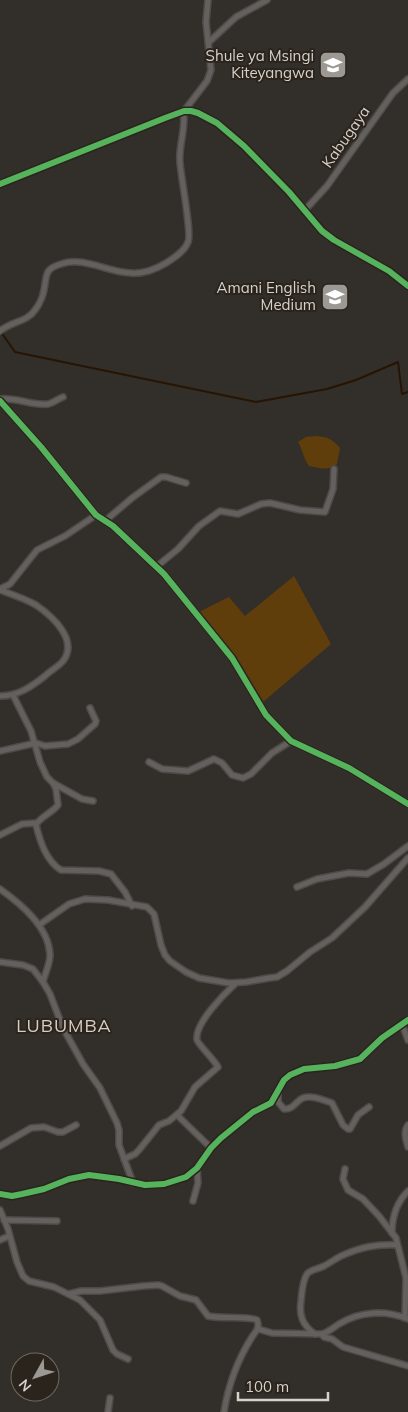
<svg xmlns="http://www.w3.org/2000/svg" width="408" height="1412" viewBox="0 0 408 1412" font-family="Mulish,sans-serif">
<style>
.green{fill:#603e0b}
.lines{fill:none;stroke-linecap:round;stroke-linejoin:round}
.stream{stroke:#271504;stroke-width:2}
.street-casing{stroke:#4e4a47;stroke-width:8}
.secondary-casing{stroke:#4e4a47;stroke-width:9}
.street{stroke:#64605d;stroke-width:5}
.secondary{stroke:#635e57;stroke-width:7}
.cycleway-casing{stroke:#2b241c;stroke-width:9}
.cycleway{stroke:#56b35d;stroke-width:6}
.labels{text-anchor:middle;stroke-width:4;stroke-linejoin:round;paint-order:stroke}
.poi-label{font-size:15px;fill:#d5d1cb;stroke:#2b241c;text-anchor:end}
.street-label{font-size:15px;fill:#d5d1cb;stroke:#2b241c}
.quarter-label{font-size:18px;letter-spacing:1px;fill:#d7cdc3;stroke:#2b241c}
</style>
<rect width="100%" height="100%" fill="#322e2a"/>
<!-- green -->
<g class="green">
<path d="M316,436C328,437 332,439 340,448L337,464C329,471 319,468 309,466C303,458 303,450 298,442L306,437Z"/>
<path d="M294,576L331,644L263,702L199,612L229,597L245,616Z"/>
</g>
<g class="lines">
<!-- stream -->
<path class="stream" d="M1,332L15,352L256,402L327,389L356,380L398,362L402,394L408,392"/>
<!-- street casing -->
<g class="street-casing">
<g id="street">
<path d="M209,42L236,17L267,0"/>
<path d="M184,111L207,81L211,70L206,22L208,0"/>
<path d="M0,184L165,118L184,111H191L198,113L217,123L244,146L289,192L322,231L334,240L389,271L408,286"/>
<path d="M305,210L327,186L393,93L408,79"/>
<path d="M0,331C12,321 27,322 35,310C39,305 43,296 44,290C47,275 44,269 61,264C83,256 107,272 131,273C143,274 156,269 166,263C174,258 185,251 188,242C192,234 181,177 180,163C178,146 187,126 183,111"/>
<path d="M0,399C16,397 32,406 48,404C53,403 58,399 63,397"/>
<path d="M105,521L132,498L161,477H166L186,483"/>
<path d="M156,567L178,549L199,526L220,511L238,514L261,504L270,503L300,510L325,512L333,489L334,469"/>
<path d="M0,589L10,584L37,550L65,536L96,515"/>
<path d="M0,590C11,594 26,599 36,605C52,616 79,640 63,661C58,667 50,671 45,676C31,687 18,696 0,696"/>
<path d="M13,695L31,731L40,762L47,777L53,783L82,799L93,801"/>
<path d="M0,751L36,743L45,746L68,744L78,739L95,724L96,721L90,708"/>
<path d="M149,762L162,769L188,771L214,759L222,763L232,775L243,778L251,774L272,753L291,741"/>
<path d="M53,783L56,789L58,805C52,813 40,817 36,825C40,841 46,861 61,870L99,871L111,874L125,892L132,906"/>
<path d="M0,835L22,824L37,823"/>
<path d="M297,887L317,879L349,873L367,874L384,864L408,846"/>
<path d="M0,889C21,904 49,927 50,955C50,964 45,973 43,982"/>
<path d="M39,925L69,904L85,899L108,900L147,907L154,914L161,945L165,955L170,961L186,972L199,978L229,983L246,982L269,978L277,977L287,971L310,952L332,938L365,907L408,858"/>
<path d="M0,962L23,965L33,969L43,982L50,994L63,1028L83,1064L100,1088L117,1123L119,1130V1145L133,1183"/>
<path d="M402,1024L408,1040"/>
<path d="M278,1094V1102L284,1109C293,1109 294,1104 301,1099C310,1094 323,1100 332,1103L343,1125L348,1129H350L358,1115L369,1107"/>
<path d="M177,1115L211,1148"/>
<path d="M408,1125C403,1132 406,1140 408,1147"/>
<path d="M0,1146L31,1128L44,1127L58,1132H63L76,1125"/>
<path d="M124,1159L135,1154L139,1150L159,1125L169,1121L181,1111L195,1087L218,1067C215,1061 198,1044 197,1040C194,1024 225,993 236,983"/>
<path d="M345,1169L343,1179L348,1190L363,1199L379,1216L396,1238L406,1278L405,1318"/>
<path d="M0,1194L12,1196L22,1194L44,1189L69,1179L89,1175L119,1179L145,1185L164,1184L186,1177L197,1168L211,1148L221,1138L253,1112L271,1103L284,1080L290,1075L304,1069L335,1066L360,1059L382,1038L408,1020"/>
<path d="M193,1201L198,1183L197,1168"/>
<path d="M0,1210L8,1229L17,1262L23,1276L29,1281L54,1287L80,1300L100,1320L113,1350L117,1354L128,1359"/>
<path d="M4,1220L57,1221"/>
<path d="M392,1233C392,1217 397,1202 408,1191"/>
<path d="M0,1240L9,1236"/>
<path d="M69,1294L81,1291H100L143,1286L158,1285L162,1286L180,1296L196,1300L208,1316C221,1319 249,1316 257,1320C260,1328 256,1331 252,1337C238,1359 228,1387 224,1412"/>
<path d="M258,1329L272,1333L322,1334C329,1332 333,1328 339,1324C360,1311 386,1310 408,1319"/>
<path d="M315,1334C302,1325 299,1315 301,1301C302,1292 302,1282 307,1274C311,1269 319,1269 324,1266C330,1263 335,1259 341,1256C361,1247 376,1244 397,1245"/>
<path d="M322,1334L324,1337L332,1339L343,1347L408,1366"/>
<path d="M108,1412L110,1398"/>
</g>
</g>
<!-- secondary casing -->
<g class="secondary-casing">
<path id="secondary" d="M0,401L41,447L96,515L113,526L164,574L232,658L266,715L291,741L349,768L408,804"/>
</g>
<!-- street -->
<use href="#street" class="street"/>
<!-- secondary -->
<use href="#secondary" class="secondary"/>
<!-- cycleway casing -->
<g class="cycleway-casing">
<g id="cycleway">
<path d="M0,184L165,118L184,111H191L198,113L217,123L244,146L289,192L322,231L334,240L389,271L408,286"/>
<path d="M0,401L41,447L96,515L113,526L164,574L232,658L266,715L291,741L349,768L408,804"/>
<path d="M0,1194L12,1196L22,1194L44,1189L69,1179L89,1175L119,1179L145,1185L164,1184L186,1177L197,1168L211,1148L221,1138L253,1112L271,1103L284,1080L290,1075L304,1069L335,1066L360,1059L382,1038L408,1020"/>
</g>
</g>
<!-- cycleway -->
<use href="#cycleway" class="cycleway"/>
</g>
<!-- icons -->
<defs>
<g id="school-square" transform="scale(1.4375)"><rect x="-9" y="-9" width="18" height="18" rx="4" fill="#9c9893" stroke="#2b241c"/><path d="M0-5L7-2L0 1L-7-2ZM-4 1L0 2.5L4 1V4Q0 6-4 4Z" fill="#fff"/></g>
</defs>
<g fill-rule="evenodd">
<use href="#school-square" x="333" y="65"/>
<use href="#school-square" x="335" y="297"/>
</g>
<g class="labels">
<!-- poi labels -->
<g class="poi-label">
<text x="314" y="61">Shule ya Msingi<tspan x="314" dy="17">Kiteyangwa</tspan></text>
<text x="316" y="293">Amani English<tspan x="316" dy="17">Medium</tspan></text>
</g>
<!-- street labels -->
<g class="street-label">
<text transform="translate(346 137) rotate(-55)" y="5">Kabugaya</text>
</g>
<!-- quarter labels -->
<g class="quarter-label">
<text x="64" y="1032">LUBUMBA</text>
</g>
</g>
<!-- north arrow -->
<g transform="translate(35 1377) rotate(230)"><circle r="24" fill="#2b241c" stroke="#6f6962"/>
<path d="M0-4L9 19L0 12L-9 19Z" fill="#9c9893"/>
<text y="-8" font-size="14" font-weight="bold" text-anchor="middle" fill="#d5d1cb">N</text>
</g>
<!-- scale -->
<path d="M238 1392v8h90v-8" fill="none" stroke="#d5d1cb" stroke-width="2.5"/>
<text x="245" y="1392" font-size="15" fill="#d5d1cb" stroke="#2b241c" stroke-width="4" paint-order="stroke">100 m</text>
</svg>
